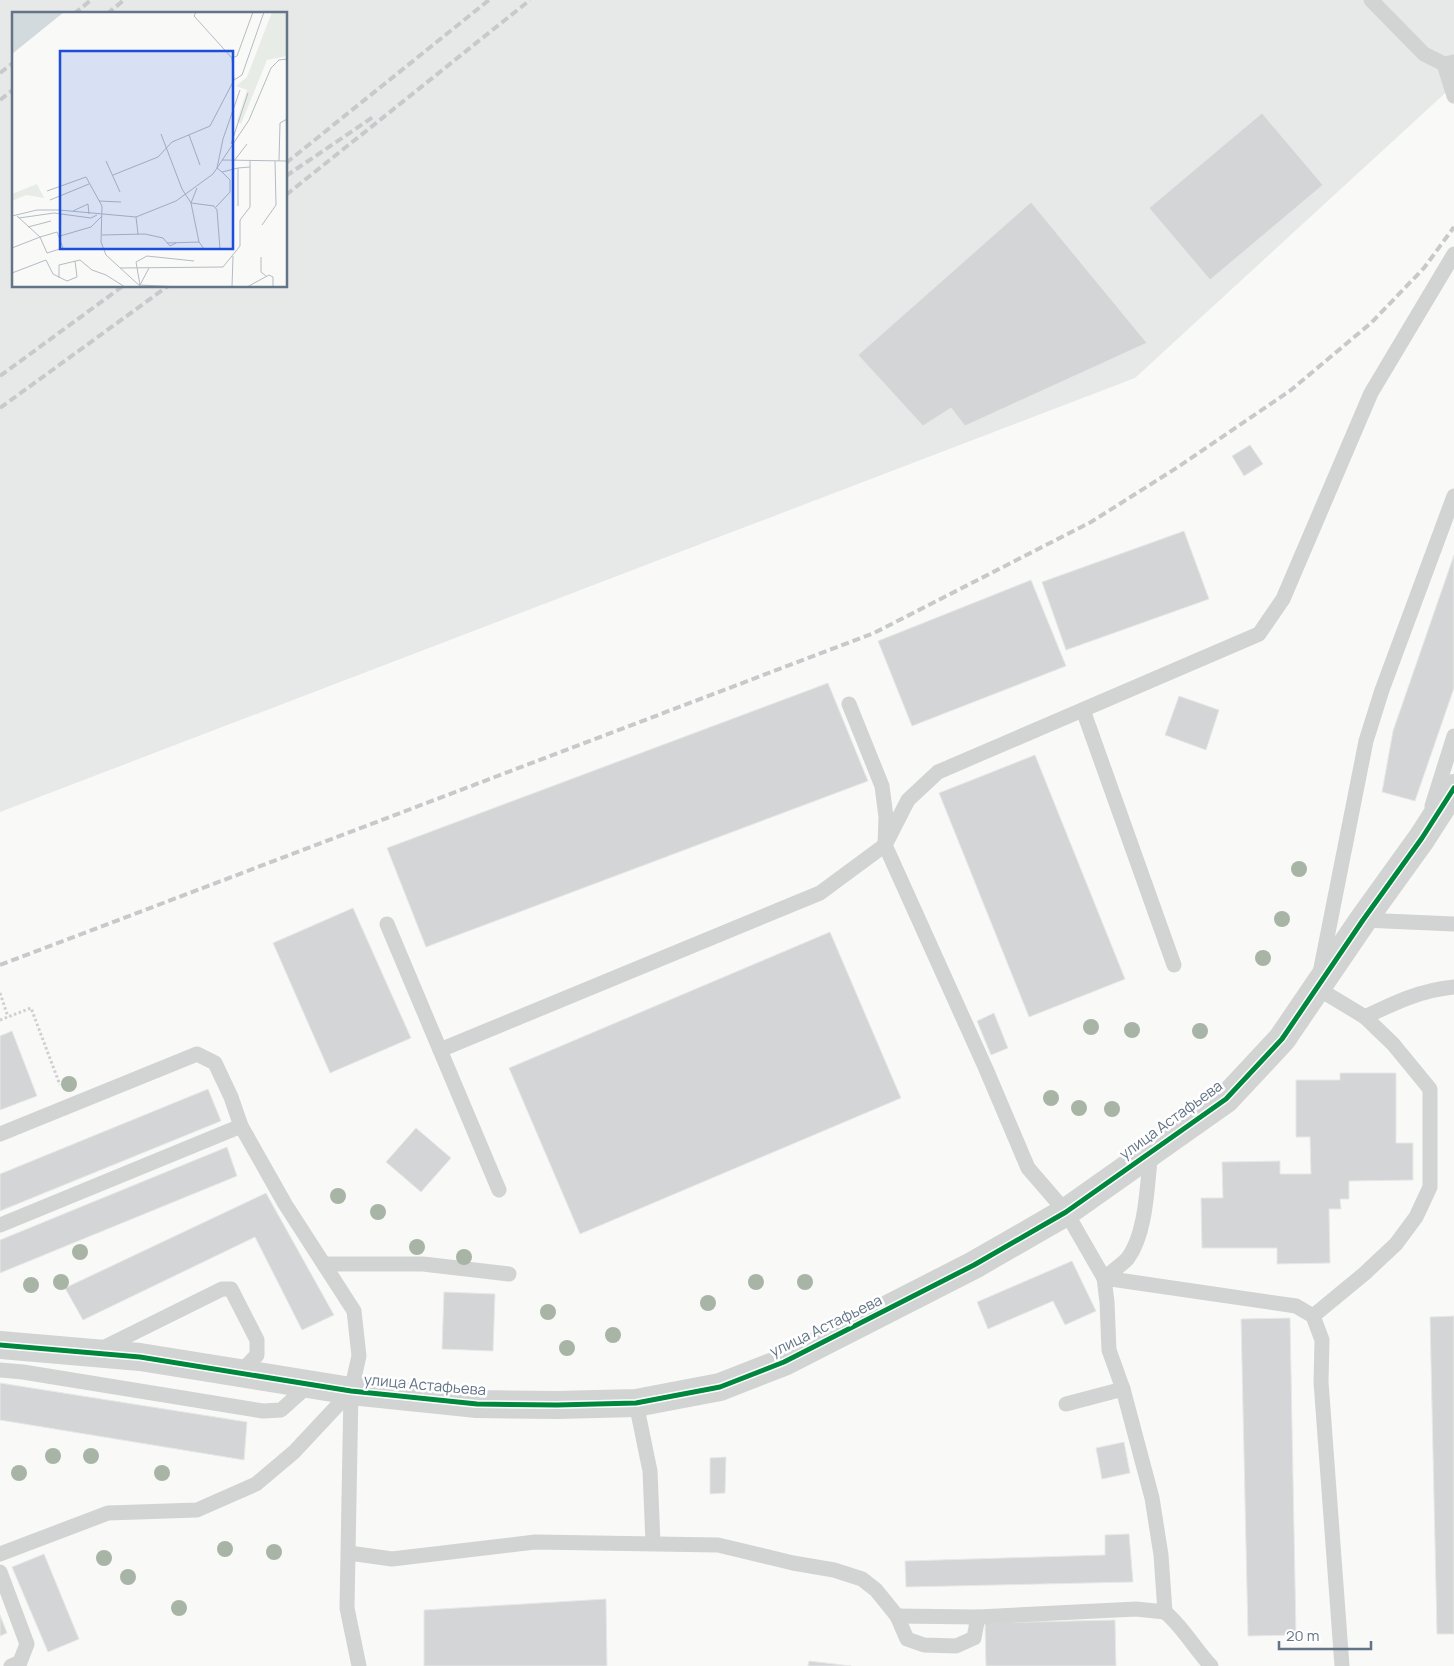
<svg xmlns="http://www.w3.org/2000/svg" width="1454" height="1666" viewBox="0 0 1454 1666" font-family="Manrope,sans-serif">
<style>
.built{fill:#e7e9e9;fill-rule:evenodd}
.building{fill:#d4d5d6;stroke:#e8e8e8}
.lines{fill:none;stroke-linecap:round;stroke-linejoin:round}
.path{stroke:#ced0d1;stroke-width:3;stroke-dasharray:2.5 2.5;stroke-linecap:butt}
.lane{stroke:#d2d3d3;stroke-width:15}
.street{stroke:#d2d3d3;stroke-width:28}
.rail{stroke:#c7c9ca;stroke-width:4;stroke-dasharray:8 4;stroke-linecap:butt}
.cycleway-casing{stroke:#fff;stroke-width:8}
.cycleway{stroke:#00873e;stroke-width:5}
.tree{fill:#a8b4a5}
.labels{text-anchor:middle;stroke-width:5;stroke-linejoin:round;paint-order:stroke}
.street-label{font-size:15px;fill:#627486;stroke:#fff}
.inset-road{fill:none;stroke:#b4bcc3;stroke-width:1}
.view{fill:#1d4ed8;fill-opacity:0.15;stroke:#1d4ed8;stroke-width:2.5}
.inset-edge{fill:none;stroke:#627486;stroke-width:2.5}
</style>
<rect width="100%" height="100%" fill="#f9f9f8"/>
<!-- built -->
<path class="built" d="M0,0H1454V85L1135,378L0,812ZM14,14H286V286H14Z"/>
<!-- building -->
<g class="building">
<path d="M1262,113L1323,185L1210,280L1149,208Z"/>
<path d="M1031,202L1147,343L965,426L951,408L923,426L858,355Z"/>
<path d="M1250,445L1263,464L1244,476L1232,456Z"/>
<path d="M1184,531L1209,599L1066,650L1042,582Z"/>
<path d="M1454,555V688L1415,801L1382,792L1393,731Z"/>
<path d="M1031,580L1066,666L912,726L878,641Z"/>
<path d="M828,683L868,781L426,947L387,848Z"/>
<path d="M1179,696L1219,710L1206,750L1165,735Z"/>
<path d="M1035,755L1125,979L1029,1017L939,793Z"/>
<path d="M353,908L411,1038L330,1073L273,943Z"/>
<path d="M830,932L901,1098L580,1234L509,1068Z"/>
<path d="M994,1013L1008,1048L991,1055L977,1021Z"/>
<path d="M12,1031L37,1096L0,1110V1036Z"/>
<path d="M1340,1073H1396V1143H1413V1180L1349,1181V1199H1340L1341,1209H1329L1330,1263L1277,1264V1248H1202L1201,1198H1223L1222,1162L1280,1161V1174H1311L1310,1137H1296V1080H1340Z"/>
<path d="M208,1089L221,1121L0,1211V1174Z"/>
<path d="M416,1128L451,1158L421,1192L386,1162Z"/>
<path d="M227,1147L237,1176L0,1273V1240Z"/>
<path d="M266,1193L334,1315L302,1330L255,1237L83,1320L65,1288Z"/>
<path d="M1072,1261L1096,1311L1065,1325L1053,1301L988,1329L977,1302Z"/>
<path d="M444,1292L495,1294L493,1351L442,1349Z"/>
<path d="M1454,1316V1634H1437L1430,1317Z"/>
<path d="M1290,1318L1296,1635L1248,1636L1241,1319Z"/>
<path d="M0,1383L247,1422L244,1460L0,1420Z"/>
<path d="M1124,1442L1130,1473L1102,1479L1096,1448Z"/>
<path d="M726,1457L725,1493L710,1494V1458Z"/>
<path d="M1129,1534L1133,1582L906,1587L905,1561L1105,1555V1535Z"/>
<path d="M44,1554L79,1639L48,1652L12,1567Z"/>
<path d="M606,1599L607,1666H424V1610Z"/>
<path d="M0,1615L7,1633L0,1636Z"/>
<path d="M1115,1620L1116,1666H986L985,1623Z"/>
<path d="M809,1661L851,1666H808Z"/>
</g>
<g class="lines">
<!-- path -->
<g class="path">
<path d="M0,993L8,1017"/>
<path d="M0,1020L31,1008L60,1085"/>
</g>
<!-- lane -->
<g class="lane">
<path d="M1371,0L1424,54L1444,64L1454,62"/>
<path d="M1444,64L1454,96"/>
<path d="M849,704L882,786L886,817L885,845L986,1069L1028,1168L1066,1212L1104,1278C1111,1272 1122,1265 1128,1258C1147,1232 1147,1183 1151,1151"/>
<path d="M1083,710L1174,965"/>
<path d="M1432,806L1454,736"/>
<path d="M1363,920L1454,924"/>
<path d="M387,924L499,1190"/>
<path d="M1365,1017L1317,988L1366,741L1382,690L1454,496"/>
<path d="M440,1050L820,893L885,845L908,800L938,772L1259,634L1283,599L1371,393L1454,254"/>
<path d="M0,1134L197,1054L215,1063L231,1097L241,1126L285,1204L354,1311L359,1356L351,1391L347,1608L359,1666"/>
<path d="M0,1225L241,1126"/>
<path d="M324,1264H423L509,1274"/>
<path d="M1313,1316L1364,1274L1396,1244L1416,1217L1430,1187V1089L1393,1044L1365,1017C1394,1003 1421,990 1454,987"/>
<path d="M99,1350L222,1289H231L257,1340V1355L240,1373"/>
<path d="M0,1370L23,1372L263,1411L281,1410L310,1384"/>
<path d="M636,1403L650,1471L653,1543"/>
<path d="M1066,1404L1123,1389"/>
<path d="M349,1553L392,1559L535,1542L718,1545L793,1563L834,1570L862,1579L876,1590L897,1616L907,1639L924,1645L956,1646L974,1638L978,1617"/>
<path d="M0,1554L108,1513L197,1510L256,1484L294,1452L351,1391"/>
<path d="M0,1572L27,1644L20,1662L11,1666"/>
<path d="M1165,1612C1183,1627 1194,1648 1211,1666"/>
<path d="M897,1616L978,1617L1136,1609L1165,1612L1161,1555L1152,1498L1123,1389L1109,1350L1107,1302L1104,1278L1296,1306L1313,1316L1322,1340L1321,1382L1342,1666"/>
</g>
<!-- street -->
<path class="street" d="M0,1345L140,1357L351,1391L477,1404L557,1405L636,1403L720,1387L784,1362L974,1265L1066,1212L1226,1099L1282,1039L1363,920L1422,838L1454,788"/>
<!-- rail -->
<g class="rail">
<path d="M74,14L91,0"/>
<path d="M107,14L124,0"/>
<path d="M0,73L14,62"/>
<path d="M0,100L14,89"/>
<path d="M286,163L489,0"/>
<path d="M286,176L373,117"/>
<path d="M286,195L530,0"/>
<path d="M0,376L123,286"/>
<path d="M0,408L168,286"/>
<path d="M0,965L874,633L1091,522L1178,467L1291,390L1371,323L1424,268L1454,227"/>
</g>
<!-- cycleway casing -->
<g class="cycleway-casing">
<path id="cycleway" d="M0,1345L140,1357L351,1391L477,1404L557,1405L636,1403L720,1387L784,1362L974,1265L1066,1212L1226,1099L1282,1039L1363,920L1422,838L1454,788"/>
</g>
<!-- cycleway -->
<use href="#cycleway" class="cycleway"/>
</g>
<!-- trees -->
<g class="tree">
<circle cx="1299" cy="869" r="8"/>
<circle cx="1282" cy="919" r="8"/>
<circle cx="1263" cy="958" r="8"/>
<circle cx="1091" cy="1027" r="8"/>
<circle cx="1132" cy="1030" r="8"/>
<circle cx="1200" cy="1031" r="8"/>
<circle cx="69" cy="1084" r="8"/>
<circle cx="1051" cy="1098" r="8"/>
<circle cx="1079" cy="1108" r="8"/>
<circle cx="1112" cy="1109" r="8"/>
<circle cx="338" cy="1196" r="8"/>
<circle cx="378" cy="1212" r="8"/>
<circle cx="417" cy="1247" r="8"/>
<circle cx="80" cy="1252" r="8"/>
<circle cx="464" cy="1257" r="8"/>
<circle cx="61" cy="1282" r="8"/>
<circle cx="756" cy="1282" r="8"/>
<circle cx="805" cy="1282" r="8"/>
<circle cx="31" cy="1285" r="8"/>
<circle cx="708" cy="1303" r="8"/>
<circle cx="548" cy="1312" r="8"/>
<circle cx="613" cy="1335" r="8"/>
<circle cx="567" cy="1348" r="8"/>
<circle cx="53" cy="1456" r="8"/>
<circle cx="91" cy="1456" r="8"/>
<circle cx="19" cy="1473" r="8"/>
<circle cx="162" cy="1473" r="8"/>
<circle cx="225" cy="1549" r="8"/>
<circle cx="274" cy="1552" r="8"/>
<circle cx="104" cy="1558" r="8"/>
<circle cx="128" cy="1577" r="8"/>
<circle cx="179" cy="1608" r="8"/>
</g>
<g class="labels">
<!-- street labels -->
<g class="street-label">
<text transform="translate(1171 1120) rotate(-36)" y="5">улица Астафьева</text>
<text transform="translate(826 1326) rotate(-26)" y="5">улица Астафьева</text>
<text transform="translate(425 1385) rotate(5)" y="5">улица Астафьева</text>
</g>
</g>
<!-- overview -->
<g transform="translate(12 12)">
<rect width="275" height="275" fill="#f9f9f8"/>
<path d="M260,0H275V44L255,48L229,112L225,109L235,78L224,74L235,65ZM25,172L32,186L14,183L0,189V182Z" fill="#e8ece6"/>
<path d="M0,0H52L0,42Z" fill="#d2dadd"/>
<path class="inset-road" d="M184,0L182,4L220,46L225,44L241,0M220,46L222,68M149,122L170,177L179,191L185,176M177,123L188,153M219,132L236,81M210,148L275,149M94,149L108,180M222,149L235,132M267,149L268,111L275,107M210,160L205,156L211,127L228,78M101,163L146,145L160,130L198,114L222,68L230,63L252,0M35,179L74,165L90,194L89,230L94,243L129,275M38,188L77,172M87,189L109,190M226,194V156L238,155M204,195L218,180V168L210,160L226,156M61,199L76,192L77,202M0,204L25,198H47L124,205L164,189L201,162L237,108L259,56L267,48L275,47M124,205L126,222M7,206L42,201L79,206L85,203M250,213L264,193L263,149M16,215L39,209M45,220L51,236L35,241L28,225ZM90,223L133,222L151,226L158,234L164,231M48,224L79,215L90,204M155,231L187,230L179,191L202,194L205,198L208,237H192L187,230M0,236L28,225L5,204M249,245V260L254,264M108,256L211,255L228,234V208L238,195V149M137,256L128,273L124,250L135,244L182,249M0,261L34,248L41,262L55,269L65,265L63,249M47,266V253L68,248L80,258L94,263L113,275M127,273L170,275M220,275L221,244M235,275L257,263L261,265V275"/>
<path class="view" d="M48,39H221V237H48Z"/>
<rect width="275" height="275" class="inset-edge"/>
</g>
<!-- scale -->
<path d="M1279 1641v8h92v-8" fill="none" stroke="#627486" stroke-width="2.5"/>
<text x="1286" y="1641" font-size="15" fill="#627486" stroke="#ffffff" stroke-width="4" paint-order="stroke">20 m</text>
</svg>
